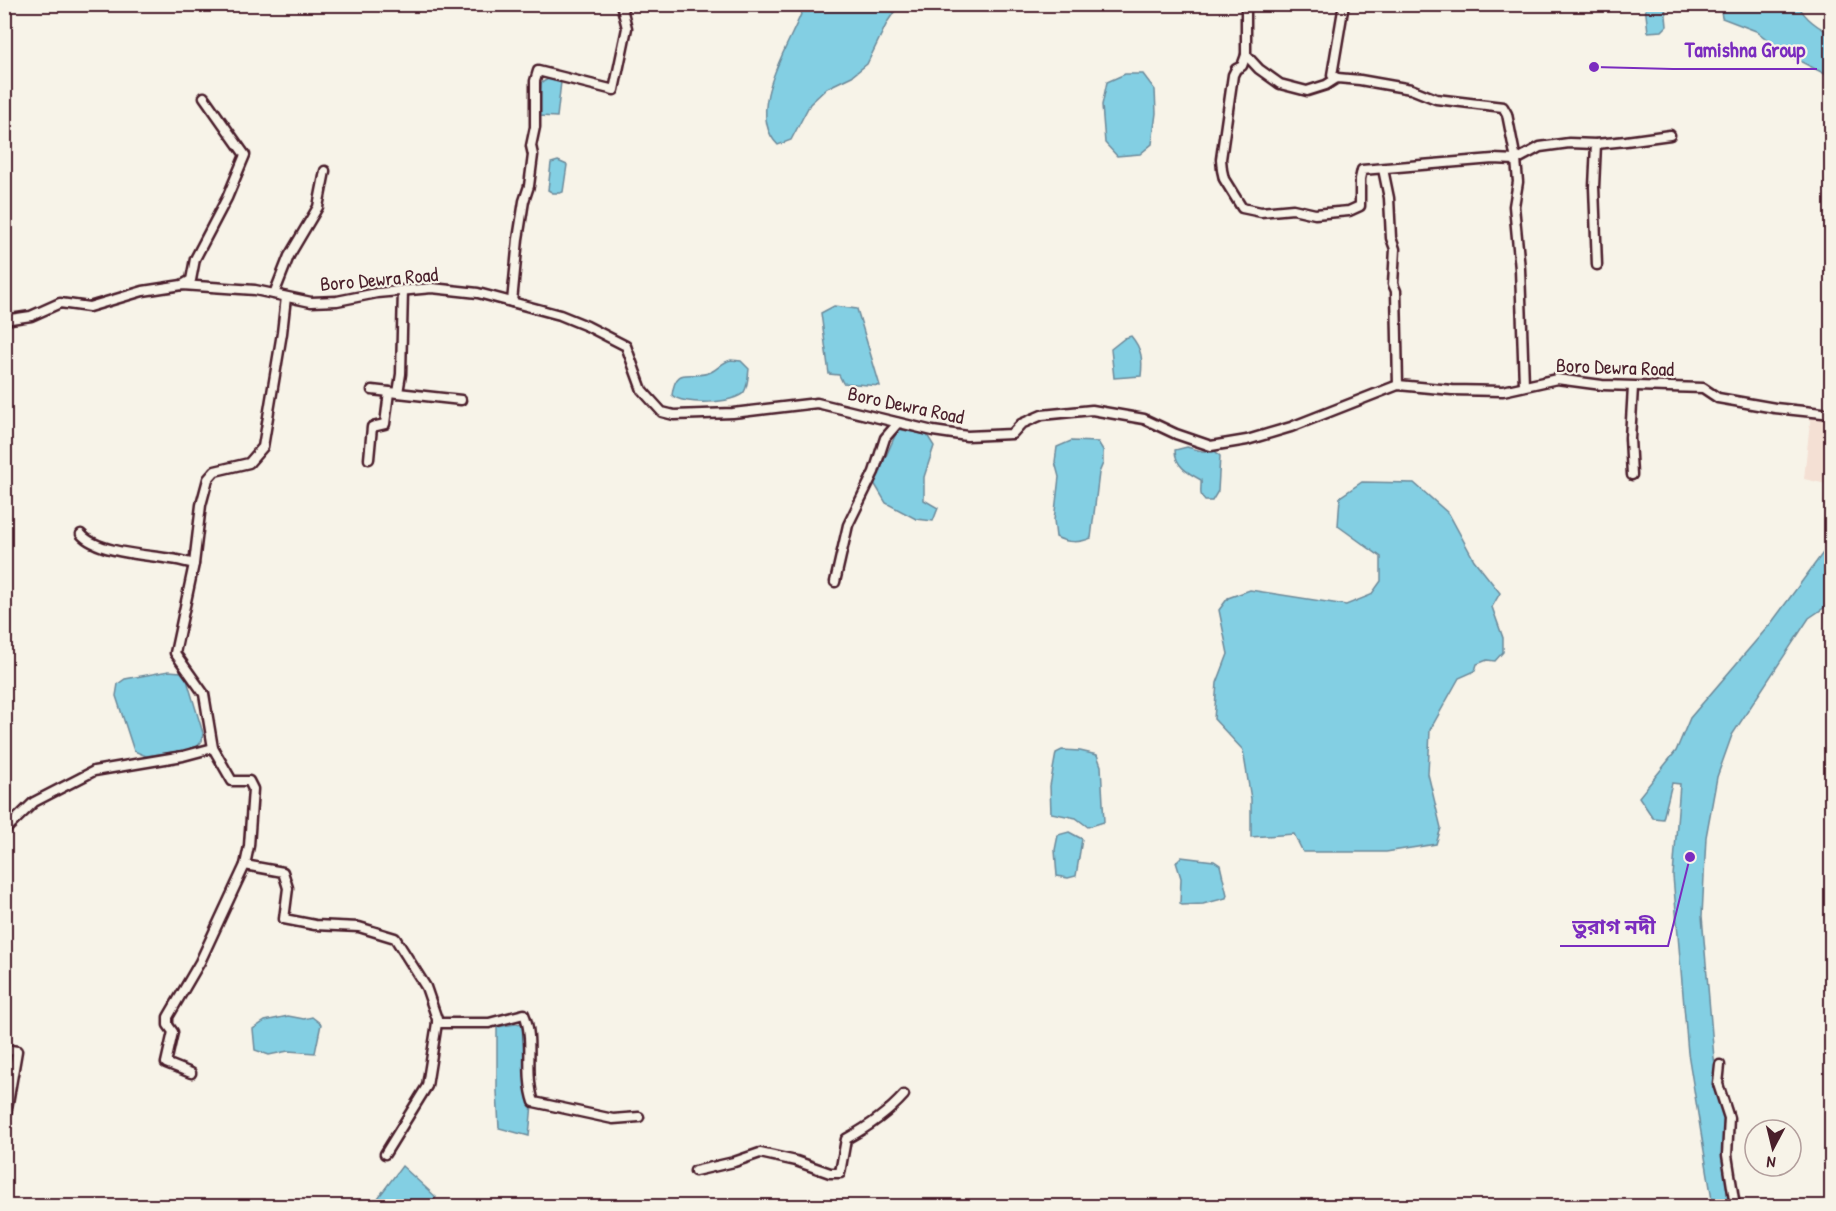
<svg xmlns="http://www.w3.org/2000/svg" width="1836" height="1211" viewBox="0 0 1836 1211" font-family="'Patrick Hand','Noto Sans Bengali',sans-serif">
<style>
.built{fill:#f4e0d4}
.water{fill:#83cfe3;stroke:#6c8999;stroke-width:1.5}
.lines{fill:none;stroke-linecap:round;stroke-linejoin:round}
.minor-casing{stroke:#4a1f2b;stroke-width:13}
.minor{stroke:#f7f3e8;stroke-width:8}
.labels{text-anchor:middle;stroke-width:4.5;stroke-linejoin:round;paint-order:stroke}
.street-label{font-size:20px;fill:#4a1f2b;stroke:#f7f3e8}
.leader{fill:none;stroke:#7b2cbf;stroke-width:2}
.callout-dot{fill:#7b2cbf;stroke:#f7f3e8;stroke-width:2}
.callout-label{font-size:21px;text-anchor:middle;font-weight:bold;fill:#7b2cbf;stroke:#f7f3e8;stroke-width:4.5;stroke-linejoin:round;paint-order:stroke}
</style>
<rect width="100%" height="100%" fill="#f7f3e8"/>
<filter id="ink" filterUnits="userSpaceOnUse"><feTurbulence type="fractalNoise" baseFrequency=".0167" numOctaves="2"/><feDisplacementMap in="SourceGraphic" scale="12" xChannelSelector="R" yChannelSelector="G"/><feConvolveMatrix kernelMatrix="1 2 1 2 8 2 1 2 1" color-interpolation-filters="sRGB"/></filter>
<g filter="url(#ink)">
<!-- built -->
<path class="built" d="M1811,412L1831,416V485L1804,479Z"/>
<!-- water -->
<g class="water">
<path d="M805,4L899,5L888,21L867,64L852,76L827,88L810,104L791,140L778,145C743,110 792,42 805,4Z"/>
<path d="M1645,5H1665L1667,26L1662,31L1648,32Z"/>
<path d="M1727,5H1798C1805,18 1818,28 1831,33V77L1786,54L1756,31L1722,18L1721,10Z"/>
<path d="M1125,74H1143L1155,90L1156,113L1152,144L1140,154L1117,156L1105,143L1102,105L1107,82Z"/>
<path d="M548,79L561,82L557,117L539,116L538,114L541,83Z"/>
<path d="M558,161L567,165L563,192L560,193H553L548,190L551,163Z"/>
<path d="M834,306L857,309L880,386L843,383L839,375L829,374L821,313Z"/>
<path d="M1131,336C1142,349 1143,360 1141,376L1114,378L1111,349L1125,338Z"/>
<path d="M731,360L741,361L749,369C748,376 748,386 744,392C735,404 682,406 672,395C676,363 691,381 711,372C719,368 722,362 731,360Z"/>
<path d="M898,429L927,435L934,446L924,477V500L938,508L933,521L916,519L886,503L874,483Z"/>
<path d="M1071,441L1098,442L1103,450V463L1099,473L1091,538C1080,543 1067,543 1056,537L1054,520L1059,477L1055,462L1057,447Z"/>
<path d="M1187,447L1201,451H1215L1220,456L1218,491L1212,501H1205C1198,495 1202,487 1201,480C1188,473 1175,466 1175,450Z"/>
<path d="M1362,482L1414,483L1449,514L1474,560L1500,593L1492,607L1503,638V652L1495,661L1487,660L1477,664L1475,671L1459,678L1430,730L1428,774L1441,828L1436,844L1386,852H1303L1294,834L1251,837V799L1243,750L1214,719L1217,683L1228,654L1219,610L1228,598L1250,590L1346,605L1371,595L1381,581V557L1338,526L1340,497Z"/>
<path d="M1831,542V603L1809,618L1732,735L1717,777L1706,837L1702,916L1714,1058L1724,1110L1725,1167L1732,1206H1713L1688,1053L1673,876L1680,784L1672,783L1663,819L1653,818L1639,797L1676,751L1690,718L1772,622Z"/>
<path d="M169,671L181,672L187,680L203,733L202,741L195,749L146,756L134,751L116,696L118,684L125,679Z"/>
<path d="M1062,750L1080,751L1097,755L1101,766L1104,822L1088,827L1076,818L1051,813L1050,786L1056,753Z"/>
<path d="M1069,832L1082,839L1076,876L1068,878L1057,876L1055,850L1058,835Z"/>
<path d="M1181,857L1214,861L1220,865L1227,895L1226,898L1203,904L1182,905L1180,903L1181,878L1176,862Z"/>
<path d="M288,1016L304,1019L312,1017L321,1024L315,1053L288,1051L269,1055L255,1050L253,1029L265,1021Z"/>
<path d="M522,1023L526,1091L532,1104L529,1136L499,1128L497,1091V1027Z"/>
<path d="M402,1166L436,1197L430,1206H383L378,1198Z"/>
</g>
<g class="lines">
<!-- minor casing -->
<g class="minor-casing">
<g id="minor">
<path d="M1246,4V55L1259,69L1280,84L1307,91L1326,85L1337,78L1360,80L1411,89L1436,99L1503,107L1507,114L1516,160L1518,182L1514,206L1520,269L1524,385"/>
<path d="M1246,55L1242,66L1236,69L1233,75L1221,159L1222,170L1224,179L1242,208L1261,212L1293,209L1315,214L1349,211L1360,206V179L1362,170L1493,159L1516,160L1540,147L1569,143L1596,144L1626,141L1670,135"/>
<path d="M1337,78L1332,75L1344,4"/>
<path d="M1596,144L1594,187L1597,265"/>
<path d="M1383,169L1389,198L1391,238L1395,249L1393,284L1396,291L1398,385"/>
<path d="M182,285L191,280L195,259L227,198L245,155L204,97"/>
<path d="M274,294L289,256L318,207L325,171"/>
<path d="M286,297L282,333L263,447L249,463L215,471L208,479L201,505L194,564L175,653L204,694L213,748L232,781H249L253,789L249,846L245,865L283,872L288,888L284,919L315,925L359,927L395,938L426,987L437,1019V1023L427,1086L385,1154"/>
<path d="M512,302L518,239L524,201L529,186L533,155L531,146L535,127V81L538,71L614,90L627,28L621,4"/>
<path d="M4,320L31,316L60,303L89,307L143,291L182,285L255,290L311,302L337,301L377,293L432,288L478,293L560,315L587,326L626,346L642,390L662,412L674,415L733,413L817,403L933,431L967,436L1012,434L1021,424L1042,415L1092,410L1144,419L1176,434L1211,446L1247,440L1291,427L1398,385L1452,390L1503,391L1557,379L1602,385L1703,388L1718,398L1775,408L1832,414"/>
<path d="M372,390L398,393L401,374L403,290"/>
<path d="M398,393L461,400"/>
<path d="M369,459L372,427L385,424L389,392"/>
<path d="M1632,475L1630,438L1633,387"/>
<path d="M81,534C97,553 149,555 171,559C179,560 186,562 194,564"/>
<path d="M835,582L848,525L874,472L885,438L898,423"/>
<path d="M4,831L34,802L94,771L183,756L213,748"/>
<path d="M437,1023H489L524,1014C535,1039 524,1072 534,1102L613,1119L639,1117"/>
<path d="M4,1049L17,1051L4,1126"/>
<path d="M1720,1065L1718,1084L1729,1118L1727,1155L1735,1206"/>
<path d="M191,1073L166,1063L173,1032L168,1025V1017L200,962L245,865"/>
<path d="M695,1171L734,1162L760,1153L796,1161L830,1173H840L846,1139C868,1127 888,1113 904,1095"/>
</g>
</g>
<!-- minor -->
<use href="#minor" class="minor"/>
</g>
</g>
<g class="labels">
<!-- street labels -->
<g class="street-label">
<text transform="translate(379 279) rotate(-5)" y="7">Boro Dewra Road</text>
<text transform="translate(1615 367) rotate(2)" y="7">Boro Dewra Road</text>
<text transform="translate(906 405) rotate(12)" y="7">Boro Dewra Road</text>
</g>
</g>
<!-- callouts -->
<path class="leader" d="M1594 67L1673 69H1817M1690 857L1668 946H1560"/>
<g class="callout-dot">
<circle cx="1594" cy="67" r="6"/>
<circle cx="1690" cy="857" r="6"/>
</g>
<g class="callout-label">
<text x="1745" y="57">Tamishna Group</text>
<text x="1614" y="934">তুরাগ নদী</text>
</g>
<!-- margin -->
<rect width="1836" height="1211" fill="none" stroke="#f7f3e8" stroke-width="24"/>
<rect x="12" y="12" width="1812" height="1187" fill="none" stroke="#4a1f2b" stroke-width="2" filter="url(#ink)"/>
<!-- north arrow -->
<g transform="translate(1773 1148) rotate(187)"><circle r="28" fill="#f7f3e8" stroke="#b29e9c" stroke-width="1.5"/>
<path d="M0-4.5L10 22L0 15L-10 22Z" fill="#4a1f2b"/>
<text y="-9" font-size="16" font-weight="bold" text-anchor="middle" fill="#4a1f2b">N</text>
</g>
</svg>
